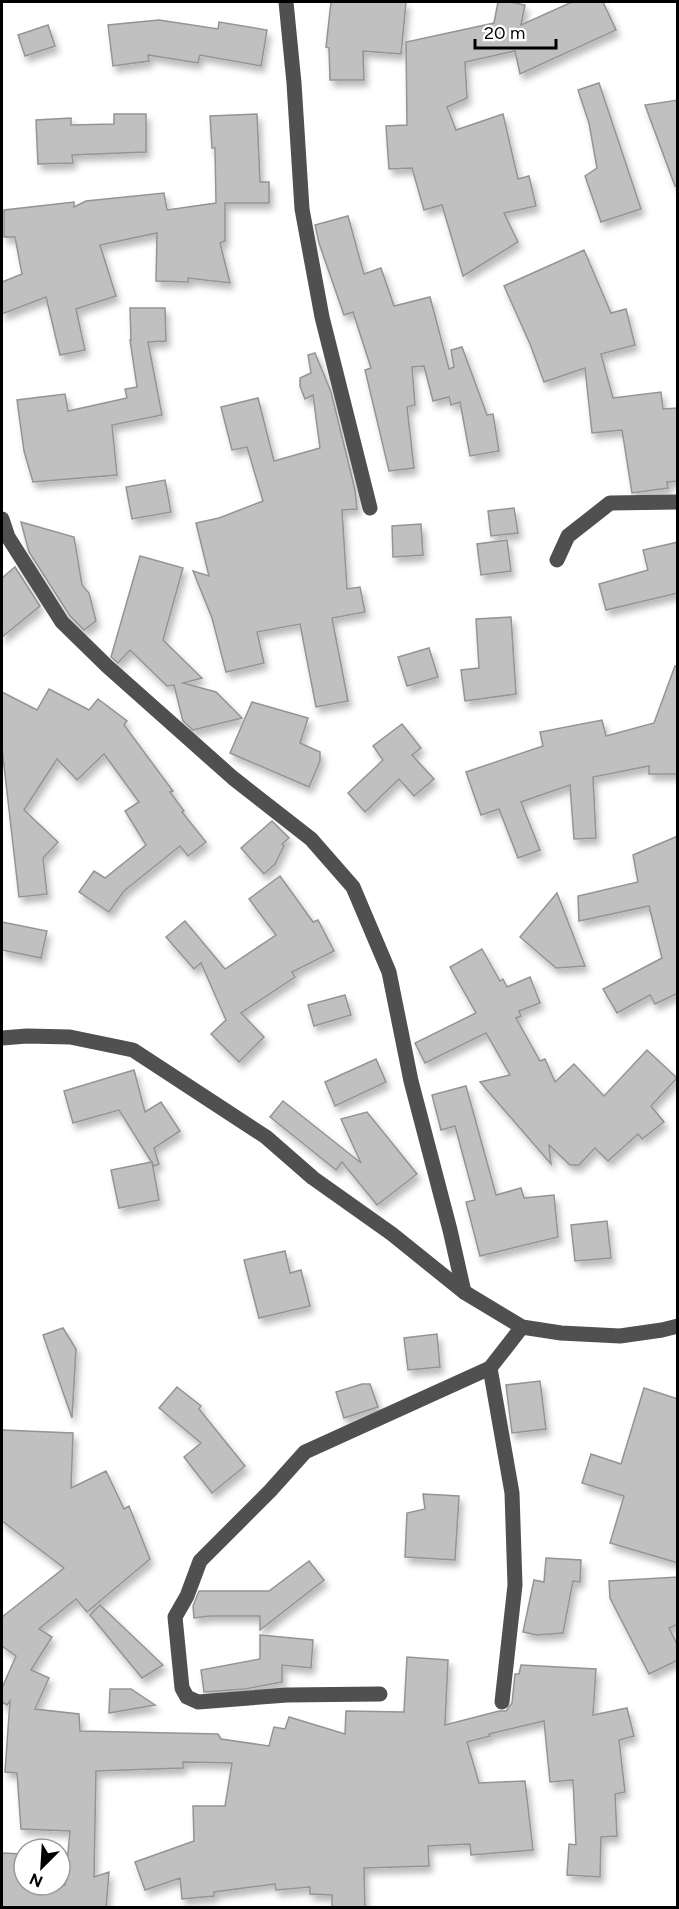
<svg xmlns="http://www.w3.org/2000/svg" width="679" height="1909" viewBox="0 0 679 1909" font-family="Figtree,sans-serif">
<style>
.building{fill:#c0c0c0;stroke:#949494;stroke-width:1.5;filter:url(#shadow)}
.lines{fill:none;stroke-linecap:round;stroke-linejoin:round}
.minor{stroke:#505050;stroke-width:15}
</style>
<defs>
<filter id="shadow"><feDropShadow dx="3.5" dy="6" stdDeviation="3" flood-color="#0004"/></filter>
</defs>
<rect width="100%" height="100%" fill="#fff"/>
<!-- building -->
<g class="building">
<path d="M331,2H406L401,54L363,51L364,80H330L329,48L326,47Z"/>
<path d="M498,2H511L525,5L521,25L572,2H603L616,30L520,74L515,51L465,62L467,98L447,107L456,130L503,114L518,179L529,176L536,206L504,213L518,242L463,276L442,205L424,210L412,168L389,169L386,126L407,125L406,42L494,23Z"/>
<path d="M159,20L218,29L219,22L267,30L261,66L200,55L198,63L148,55L149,61L113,66L108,25Z"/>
<path d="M48,25L55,46L25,56L18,35Z"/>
<path d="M599,83L641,209L601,222L585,176L597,168L589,123L578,90Z"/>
<path d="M678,100V186H675L645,105Z"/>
<path d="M114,114H146V152L72,155L73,163L38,164L36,120L71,118V125L114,124Z"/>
<path d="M257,114L260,182H269V203H225V241L220,243L230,283L188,278V282L156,281L157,233L100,245L116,296L76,309L85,350L60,355L46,297L2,314V282L22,274L15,237H4V210L74,202V207L86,201L164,193L167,210L216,203L215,148H212L210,116Z"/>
<path d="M348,216L364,274L381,268L394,306L430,297L449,369L454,367L451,350L462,347L487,415L493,414L499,451L470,456L460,402L451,405L449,397L433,401L424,366L412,367L415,405L407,407L414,468L389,471L365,370L371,368L353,312L344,315L319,243L315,225Z"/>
<path d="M584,250L611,313L626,309L635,345L601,354L613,398L661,392L663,409L678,408V481L667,482L668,488L632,493L622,430L592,433L585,368L544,382L530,344L504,286Z"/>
<path d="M130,308H165L166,341L148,342L162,415L112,425L117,475L33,482L24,451L17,400L65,394L68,411L127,398L125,389L137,387L130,340H131Z"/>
<path d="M315,353L331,392L355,490L357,509L342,510L347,589L360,587L365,612L332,618L348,701L316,707L300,624L257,632L264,663L226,672L212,618L193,571L209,576L196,523L219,518L263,501L247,447L232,450L221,407L258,398L274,461L320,448L313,395L305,399L300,386V378L311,373L308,355Z"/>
<path d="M165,480L171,512L132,519L126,487Z"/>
<path d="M514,508L518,533L491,536L488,511Z"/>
<path d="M21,522L74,537L82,585L89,593L96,621L84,630L70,616L29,552Z"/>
<path d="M421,524L423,555L393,557L392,526Z"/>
<path d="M507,540L511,571L481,575L477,544Z"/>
<path d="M678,542V593L606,610L599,584L648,570L643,550Z"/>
<path d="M140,556L183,568L163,640L202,678L183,683L216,692L242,718L193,730L183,721L174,685L167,686L130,650L118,663L111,657Z"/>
<path d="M15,567L40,606L2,637V578Z"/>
<path d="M511,617L516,694L465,701L461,670L479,668L476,619Z"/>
<path d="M429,648L438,677L407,686L398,657Z"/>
<path d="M675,666L678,667V774H649V766L593,777L596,838L574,839L570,785L521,802L540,850L518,858L499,809L481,815L466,772L543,746L540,732L602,720L606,736L654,723Z"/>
<path d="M49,689L89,710L98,699L127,721L124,725L173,791L170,792L184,811L182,812L206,842L188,856L180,846L124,891L109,912L79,892L94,871L105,878L146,845L125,811L139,802L104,754L77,780L57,759L24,810L58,842L43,858L47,894L19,897L2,748V692L37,710Z"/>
<path d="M252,702L308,718L300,743L320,752V761L309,787L230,753Z"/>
<path d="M402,724L421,748L412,755L434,779L414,796L399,779L365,812L348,793L383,760L373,746Z"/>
<path d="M272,821L289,838L282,844L284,846L275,864L264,874L241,848Z"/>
<path d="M678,836V993L655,1004L650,995L617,1013L603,989L662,958L649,906L579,921L578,896L638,882L633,855Z"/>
<path d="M280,876L313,922L318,920L334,951L292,972L295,977L241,1013L264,1037L239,1062L211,1034L226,1020L201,963L194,969L166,937L185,921L225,969L276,935L249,899Z"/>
<path d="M557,893L585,966L556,968L520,937Z"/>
<path d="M2,922L47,931L41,958L2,950Z"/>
<path d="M482,949L500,981L503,979L507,987L530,977L540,1003L519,1011L521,1016L516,1018L540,1061L545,1059L555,1082L574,1064L604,1096L647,1050L677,1078L651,1106L664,1122L642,1139L638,1134L608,1161L595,1148L579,1165H570L549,1145L551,1164L480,1082L510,1075L486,1033L425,1063L415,1043L476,1013L450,967Z"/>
<path d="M345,995L351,1015L314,1026L308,1005Z"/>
<path d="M376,1059L386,1082L335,1106L325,1082Z"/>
<path d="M134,1070L145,1112L161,1102L180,1131L154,1148L159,1164L154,1166L119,1110L73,1123L64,1091Z"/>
<path d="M466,1086L496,1195L521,1188L524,1198L554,1195L558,1237L480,1256L466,1202L475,1200L455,1126L441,1130L432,1095Z"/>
<path d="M283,1101L361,1163L341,1119L367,1112L417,1174L377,1205L342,1162L336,1170L270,1117Z"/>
<path d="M152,1162L159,1200L119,1208L111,1170Z"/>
<path d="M607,1221L611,1258L575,1261L571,1225Z"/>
<path d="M285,1251L290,1273L301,1270L310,1306L259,1318L244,1260Z"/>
<path d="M63,1328L76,1349L72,1418L43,1335Z"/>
<path d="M437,1334L440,1367L408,1370L404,1338Z"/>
<path d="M540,1381L546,1429L512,1433L506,1385Z"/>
<path d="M362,1384H370L378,1407L344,1418L336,1392Z"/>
<path d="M177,1387L201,1406L199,1409L245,1466L212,1493L184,1457L201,1443L159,1408Z"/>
<path d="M644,1388L678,1399V1563L610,1543L624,1496L582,1483L591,1454L621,1464Z"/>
<path d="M2,1430L73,1433L71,1488L106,1471L124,1509L129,1506L150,1559L87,1612L76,1599L39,1629L52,1637L31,1670L49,1678L35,1709L79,1714L80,1731L218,1734L221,1739L269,1746L274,1727L285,1729L289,1717L345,1734L346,1711L404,1712L407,1657L448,1660L445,1725L499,1711H506L512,1703L515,1674H519L521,1665L596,1669L593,1715L627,1708L634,1736L619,1740L625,1792L615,1794L617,1836L601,1837L600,1877L567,1875L569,1844L576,1845L573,1780L550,1782L544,1721L489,1734L490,1736L467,1742L479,1783L525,1781L533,1850L471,1855L470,1844L428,1846L429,1866L364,1868L365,1908H332V1895L310,1894V1887L276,1890L275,1884L214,1892V1896L182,1899L180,1878L145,1890L135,1862L194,1841L193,1806H225L232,1763L183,1762V1768L96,1771L94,1877L109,1872L106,1908H2V1853L23,1854L21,1885H65L70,1831L21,1829L17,1773L5,1772L10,1701L7,1705L2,1702V1688L16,1656L2,1646V1617L64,1568L2,1521Z"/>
<path d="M423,1494L459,1496L455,1560L405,1557L407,1513L425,1509Z"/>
<path d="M546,1558L581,1560L580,1582L573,1581L563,1633L537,1635L523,1632L534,1580L544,1582Z"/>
<path d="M309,1561L324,1580L260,1630V1616H210L194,1618L193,1606L199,1591H269Z"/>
<path d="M678,1577V1624L669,1628L678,1646V1660L649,1674L610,1598L609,1581Z"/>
<path d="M100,1605L163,1665L142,1678L90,1615Z"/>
<path d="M260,1635L313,1640L311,1668L282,1665V1682L245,1689L204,1692L201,1670L260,1659Z"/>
<path d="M110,1689H131L155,1705L109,1713Z"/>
</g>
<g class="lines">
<!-- minor -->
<g class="minor">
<path d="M286,2L294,83L302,209L322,317L370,508"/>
<path d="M2,519L8,537L62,622L107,666L233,778L311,839L353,887L389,972L411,1081L450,1230L464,1292"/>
<path d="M557,560L568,536L610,503L678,502"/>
<path d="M2,1038L27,1036L70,1037L133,1050L266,1137L313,1178L392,1234L464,1292L522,1327L561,1333L620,1336L662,1330L678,1326"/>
<path d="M380,1694L287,1695L198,1702L187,1697L182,1688L175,1617L187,1596L200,1561L270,1491L305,1452L490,1368"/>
<path d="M502,1702L515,1585L512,1493L490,1368L522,1327"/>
</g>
</g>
<!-- border -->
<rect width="679" height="1909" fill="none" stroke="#000000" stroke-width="6"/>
<!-- north arrow -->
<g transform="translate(42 1867) rotate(204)"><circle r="28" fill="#ffffff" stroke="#999999" stroke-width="1.5"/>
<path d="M0-4.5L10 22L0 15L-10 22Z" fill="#000000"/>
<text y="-9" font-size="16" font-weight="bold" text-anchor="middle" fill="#000000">N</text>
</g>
<!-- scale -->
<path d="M475 39v9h81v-9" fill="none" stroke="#000000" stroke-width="3"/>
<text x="484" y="39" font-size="18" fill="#000000" stroke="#ffffff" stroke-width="4.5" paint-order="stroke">20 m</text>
</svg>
